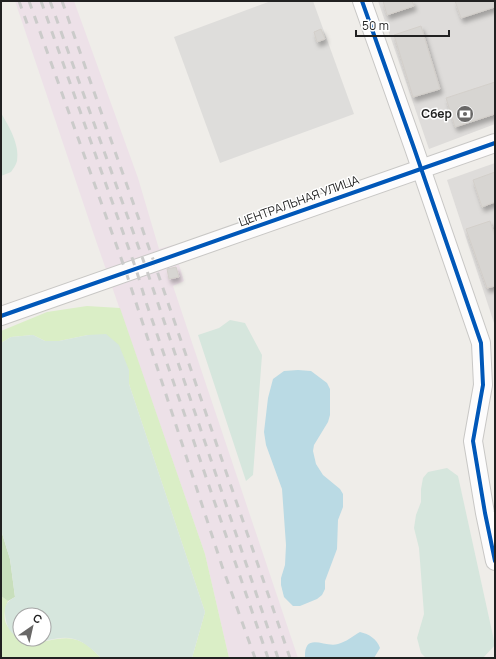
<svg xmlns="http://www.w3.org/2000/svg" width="496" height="659" viewBox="0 0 496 659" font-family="Manrope,sans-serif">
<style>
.residential{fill:#dedcda}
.industrial{fill:#ede1e8}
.grass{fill:#daeec6}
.forest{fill:#c8dfbc}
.wetland{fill:#d6e6dd;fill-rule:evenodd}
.parking{fill:#dedddb}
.water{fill:#badae4}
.building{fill:#d7d5d2;stroke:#d3cfca;filter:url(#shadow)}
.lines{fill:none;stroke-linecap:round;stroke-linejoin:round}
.minor-casing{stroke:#c8c7c5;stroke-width:20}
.minor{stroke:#fdfcfc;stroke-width:18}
.rail{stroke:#cbcbca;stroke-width:3;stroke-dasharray:8 8;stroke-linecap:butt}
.cycleway-casing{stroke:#fff;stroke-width:6}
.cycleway{stroke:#0057b8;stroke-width:4}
.labels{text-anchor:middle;stroke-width:3;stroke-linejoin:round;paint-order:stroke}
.poi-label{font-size:12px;font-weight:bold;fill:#212121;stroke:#fff;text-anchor:end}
.street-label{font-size:12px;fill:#212121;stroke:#fff}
</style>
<defs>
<filter id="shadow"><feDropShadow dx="2.5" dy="4.5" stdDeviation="2" flood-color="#0004"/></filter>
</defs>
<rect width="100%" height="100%" fill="#efede9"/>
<!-- residential -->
<g class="residential">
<path d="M378,1H495V124L429,149Z"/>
<path d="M495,163V326L447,180Z"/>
</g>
<!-- industrial -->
<path class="industrial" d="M15,1H74L138,178L159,249L173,245L184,281L173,286L298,658H229L205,554L94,235Z"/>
<!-- grass -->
<g class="grass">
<path d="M87,306L120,308L205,554L229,658H192L205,612L129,384V370L88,335L59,341H45L33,335L11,337L1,343V331L47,312Z"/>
<path d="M1,596L8,601C4,610 2,622 10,629C14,633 17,638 21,641C32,648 58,635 73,639C85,641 93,650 101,658H1Z"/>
</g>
<!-- forest -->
<path class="forest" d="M1,530L10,559L15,597L8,601L1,596Z"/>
<!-- wetland -->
<g class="wetland">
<path d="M1,113C9,126 20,145 17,161C16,165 13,169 11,172L1,176Z"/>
<path d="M230,320L245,323L262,355L253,475L246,481L198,335L219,328Z"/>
<path d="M106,334L119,345L129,370V384L205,612L192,658H101C93,650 85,642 74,639C54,633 34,651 17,637C8,631 6,624 5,614C4,605 8,601 15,597L10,559L1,530V343L11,337L33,335L45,341H59L88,335ZM20,615H44V639H20Z"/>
<path d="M447,468L458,476L495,645L483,658H426L421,653L417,638L424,614L419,548L414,528L416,515L421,502V489L423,478L428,472Z"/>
</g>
<!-- parking -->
<path class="parking" d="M271,1H313L354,114L220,163L174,37Z"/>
<!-- water -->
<g class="water">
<path d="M298,370L311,371L327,383L330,389V415L328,422L314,445L313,451L316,464L323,475L340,489L343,494V507L338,520L337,549L325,581V589L322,595L317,599L300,606H293L284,597L281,585V578L285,565L286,545L282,489L266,445L264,432L268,398L273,379L284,371Z"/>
<path d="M360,632C369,634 377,639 380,648L374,658H305C304,631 324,648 338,644C346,642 353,636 360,632Z"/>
</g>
<!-- building -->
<g class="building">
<path d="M383,1H412L414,6L387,15Z"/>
<path d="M455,1H495V7L461,18Z"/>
<path d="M421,26L440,89L413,97L394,35Z"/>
<path d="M321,29L325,39L317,42L314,32Z"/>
<path d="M495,82V114L455,127L446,98Z"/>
<path d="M495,172V202L482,207L473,180Z"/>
<path d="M490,221L495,237V286L487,288L466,229Z"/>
<path d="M176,267L179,277L169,279L167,269Z"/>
</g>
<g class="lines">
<!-- minor casing -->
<g class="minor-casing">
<g id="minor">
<path d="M362,1L414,148L481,343L483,385L473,441L485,513L495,561"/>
<path d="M1,316L495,143"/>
</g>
</g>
<!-- minor -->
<use href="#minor" class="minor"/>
<!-- rail -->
<g class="rail">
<path d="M19,1L29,29"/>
<path d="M29,1L126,272L222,566L255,658"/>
<path d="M41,1L136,269L146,302L268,658"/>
<path d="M50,1L145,265L278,658"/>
<path d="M62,1L154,262L290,658"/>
</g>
<!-- cycleway casing -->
<g class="cycleway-casing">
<g id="cycleway">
<path d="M362,1L414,148L481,343L483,385L473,441L485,513L495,561"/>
<path d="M1,316L495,143"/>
</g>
</g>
<!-- cycleway -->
<use href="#cycleway" class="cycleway"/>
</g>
<!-- icons -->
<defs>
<g id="bank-disc" transform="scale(0.9)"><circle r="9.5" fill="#696867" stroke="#fff"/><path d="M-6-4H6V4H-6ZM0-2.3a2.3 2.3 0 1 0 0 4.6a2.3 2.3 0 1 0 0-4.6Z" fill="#fff"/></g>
</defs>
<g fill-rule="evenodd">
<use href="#bank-disc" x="465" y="114"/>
</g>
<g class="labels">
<!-- poi labels -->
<g class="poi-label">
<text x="452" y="118">Сбер</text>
</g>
<!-- street labels -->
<g class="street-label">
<text transform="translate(299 201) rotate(-20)" y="4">ЦЕНТРАЛЬНАЯ УЛИЦА</text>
</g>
</g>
<!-- border -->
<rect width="496" height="659" fill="none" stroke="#212121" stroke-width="4"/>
<!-- north arrow -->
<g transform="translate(32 627) rotate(34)"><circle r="19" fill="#ffffff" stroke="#a6a6a6"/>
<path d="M0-3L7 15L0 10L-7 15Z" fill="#696867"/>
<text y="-6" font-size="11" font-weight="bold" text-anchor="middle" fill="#212121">С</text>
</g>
<!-- scale -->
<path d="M356 30v6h93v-6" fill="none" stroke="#212121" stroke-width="2"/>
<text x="362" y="30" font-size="12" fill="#212121" stroke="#ffffff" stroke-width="3" paint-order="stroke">50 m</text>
</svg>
